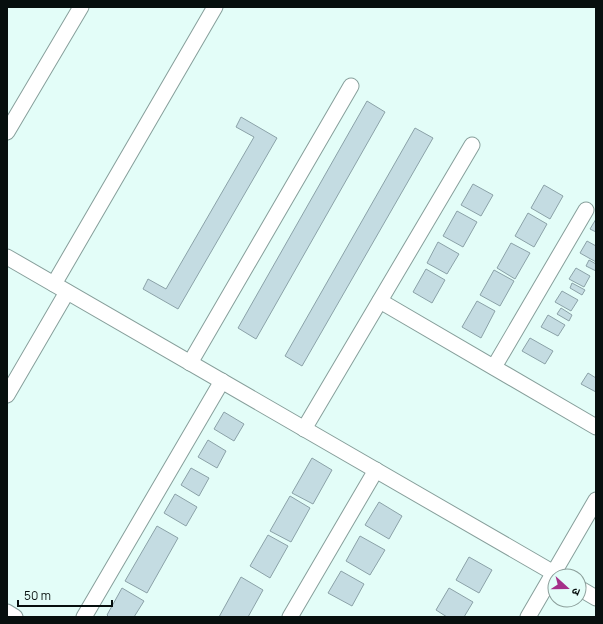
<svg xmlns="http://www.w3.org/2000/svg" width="603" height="624" viewBox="0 0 603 624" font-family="Manrope,'Noto Sans Devanagari',sans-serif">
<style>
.building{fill:#c4dce2;stroke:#8ba2a8}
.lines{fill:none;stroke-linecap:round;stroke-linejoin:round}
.street-casing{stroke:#879f9b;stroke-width:17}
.street{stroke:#fff;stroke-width:15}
</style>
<rect width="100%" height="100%" fill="#e3fdf8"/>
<!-- building -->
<g class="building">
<path d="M367,101L385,112L256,339L238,328Z"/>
<path d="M241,117L277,138L178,309L143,289L148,279L166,289L254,137L236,127Z"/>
<path d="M415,128L433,138L302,366L285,356Z"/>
<path d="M473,184L493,195L481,216L461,205Z"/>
<path d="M544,185L563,196L550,219L531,208Z"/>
<path d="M457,211L477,222L463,247L443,236Z"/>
<path d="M528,213L547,224L534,247L515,236Z"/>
<path d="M596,219V232L590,229Z"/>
<path d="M587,241L596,246V262L580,253Z"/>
<path d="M438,242L459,254L447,274L427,263Z"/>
<path d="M511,243L530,253L515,279L497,268Z"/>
<path d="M589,260L596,264V271L586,266Z"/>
<path d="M576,268L590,276L584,287L569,279Z"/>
<path d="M426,269L445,280L432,303L413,292Z"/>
<path d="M494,270L514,281L500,306L480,295Z"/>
<path d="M572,283L585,290L582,295L570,288Z"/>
<path d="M562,291L578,300L571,311L555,302Z"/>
<path d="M477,301L495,311L481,338L462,327Z"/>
<path d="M561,308L572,315L569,321L557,314Z"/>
<path d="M548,315L565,325L558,336L541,327Z"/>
<path d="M530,338L553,351L545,364L522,351Z"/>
<path d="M588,373L596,378V392L581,384Z"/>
<path d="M224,412L244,424L234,441L214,429Z"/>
<path d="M208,440L226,451L217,468L198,457Z"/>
<path d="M312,458L332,470L313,504L292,493Z"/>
<path d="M191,468L209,478L199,496L181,485Z"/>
<path d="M175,494L197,507L186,526L164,513Z"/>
<path d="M290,496L310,508L291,542L270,531Z"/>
<path d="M379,502L402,516L389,539L365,525Z"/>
<path d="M157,526L178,538L147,593L125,581Z"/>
<path d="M268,535L288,546L270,578L250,566Z"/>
<path d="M360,536L385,550L370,575L346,561Z"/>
<path d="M469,557L492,570L479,593L456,580Z"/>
<path d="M341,571L364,584L352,606L328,593Z"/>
<path d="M241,577L263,590L248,617H219Z"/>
<path d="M122,588L144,601L134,617H109L107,615Z"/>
<path d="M449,588L473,602L464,617H447L436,610Z"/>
</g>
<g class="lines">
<!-- street casing -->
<g class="street-casing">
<g id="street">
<path d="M7,132L81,7"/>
<path d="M7,257L559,576"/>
<path d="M54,284L215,7"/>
<path d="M380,301L596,427"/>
<path d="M190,363L351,86"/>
<path d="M494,367L586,210"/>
<path d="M7,395L67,292"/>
<path d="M304,429L472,145"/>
<path d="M579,588L596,598"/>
<path d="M7,612L15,617"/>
<path d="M84,617L222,381"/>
<path d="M290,617L376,470"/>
<path d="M528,617L596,500"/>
</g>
</g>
<!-- street -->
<use href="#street" class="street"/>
</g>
<!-- border -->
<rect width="603" height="624" fill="none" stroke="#070f0e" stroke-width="16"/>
<!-- north arrow -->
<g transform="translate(567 588) rotate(111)"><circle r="19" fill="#e3fdf8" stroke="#8b9e9a"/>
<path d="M0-3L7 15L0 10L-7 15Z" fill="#a53089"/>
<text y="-6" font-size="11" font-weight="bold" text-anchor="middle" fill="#070f0e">उ</text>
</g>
<!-- scale -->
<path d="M18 600v6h94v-6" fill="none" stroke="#070f0e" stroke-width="2"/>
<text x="24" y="600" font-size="12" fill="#070f0e" stroke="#e3fdf8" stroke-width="3" paint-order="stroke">50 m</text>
</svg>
